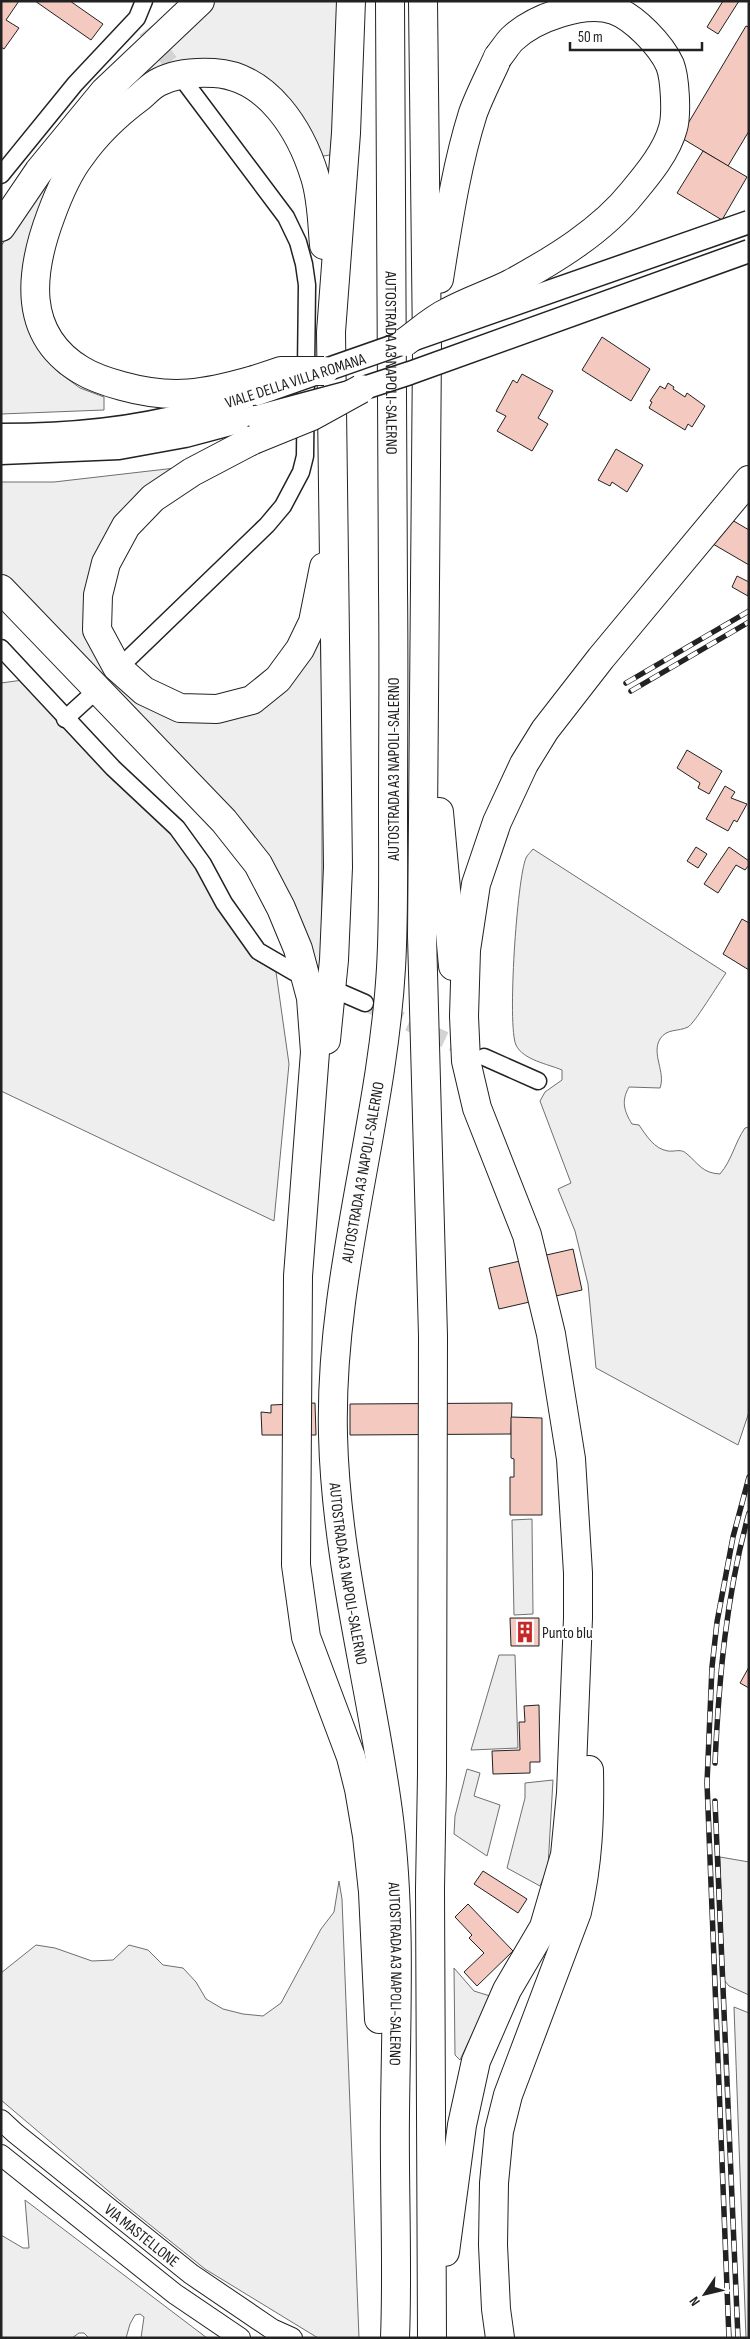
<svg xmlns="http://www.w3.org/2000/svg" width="750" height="2339" viewBox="0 0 750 2339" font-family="'Sofia Sans Condensed',sans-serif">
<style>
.green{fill:#eee;stroke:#6f6f6f}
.parking{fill:#ededed;stroke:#6f6f6f}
.building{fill:#f3c9c0;stroke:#222}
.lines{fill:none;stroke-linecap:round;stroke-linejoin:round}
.minor-tunnel{stroke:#d3d3d3;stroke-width:16;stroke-dasharray:16 8;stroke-linecap:butt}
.minor-casing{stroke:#222;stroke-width:19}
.tertiary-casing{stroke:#222;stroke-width:22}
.secondary-casing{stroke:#222;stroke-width:25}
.motorway-casing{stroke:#222;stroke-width:30}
.minor{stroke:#fff;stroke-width:16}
.tertiary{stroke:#fff;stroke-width:20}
.secondary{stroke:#fff;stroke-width:22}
.motorway{stroke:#fff;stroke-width:28}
.rail-casing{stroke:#222;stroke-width:5.5}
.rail{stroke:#fff;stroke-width:4;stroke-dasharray:11;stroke-linecap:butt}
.secondary-bridge-casing{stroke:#222;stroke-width:25;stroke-linecap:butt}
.motorway-bridge-casing{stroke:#222;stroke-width:30;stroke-linecap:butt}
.secondary-bridge{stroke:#fff;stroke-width:22}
.motorway-bridge{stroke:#fff;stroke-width:28}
.labels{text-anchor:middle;stroke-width:4;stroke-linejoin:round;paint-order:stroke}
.street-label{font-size:16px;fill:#222;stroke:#fff}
.poi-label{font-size:16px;fill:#222;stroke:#fff;text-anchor:start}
</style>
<rect width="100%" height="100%" fill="#fff"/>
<!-- green -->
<g class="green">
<path d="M212,1H345L330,155L317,157L282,96L173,68L68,163L28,323L39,350L58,372L80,388L104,397V410L1,414V246L80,133Z"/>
<path d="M184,467L103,546L106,667L120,689L144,706L178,718L203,720L320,633L322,683V965L313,971L290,907L1,580V482H54Z"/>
<path d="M23,680L179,837L214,900L256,960L276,972L289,1064L274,1221L1,1091V683Z"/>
<path d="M533,849L726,973C719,983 694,1024 688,1027C678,1032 667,1028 660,1039C651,1054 666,1072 660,1088L629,1087C621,1101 624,1111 632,1124L639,1125C646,1135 654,1149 668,1151C675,1152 681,1148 687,1154C699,1164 702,1173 720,1174C732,1160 735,1142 745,1128L749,1127V1412L738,1445L596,1368L588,1284L575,1231L558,1189L571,1183L540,1101L545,1092L562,1080V1070C548,1064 523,1060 516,1045C507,1026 517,878 526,858C527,855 531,852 533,849Z"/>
<path d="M467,1769L480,1773L474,1796L500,1805L487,1856L454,1834L455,1816Z"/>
<path d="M553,1780L548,1867L540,1886L507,1868L525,1798V1783Z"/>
<path d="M720,1857L749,1862V1995L729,1986L724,1980Z"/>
<path d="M339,1881L342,1899L359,2338H318L205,2269L119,2200L1,2100V1973L36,1945L55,1948L92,1961L113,1960L129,1945L148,1950L163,1965L183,1968L196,1982L206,1999L223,2009L243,2014L263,2016L281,2003L321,1929L334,1912Z"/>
<path d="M454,1968L474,1991L490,1996L460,2060L455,2055Z"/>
<path d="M734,2007L749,2013V2338H746Z"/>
<path d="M25,2200L207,2338H141L144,2317L140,2314L135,2315L130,2324L126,2338H89L84,2333H79L72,2338H1V2235L23,2248H29Z"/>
</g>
<!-- parking -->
<g class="parking">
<path d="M532,1519L533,1614L514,1615L512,1520Z"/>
<path d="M499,1655H515L518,1748L471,1750Z"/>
</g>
<!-- building -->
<g class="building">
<path d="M1,1H19L6,20L19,28L4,49L1,47Z"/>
<path d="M35,1H70L103,24L91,40Z"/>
<path d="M723,1H739L718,34L707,27Z"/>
<path d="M746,26L749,27V131L728,166L680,137Z"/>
<path d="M703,151L747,177L722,220L677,193Z"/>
<path d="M602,337L650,369L631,401L582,370Z"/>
<path d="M522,374L553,391L538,418L548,424L532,451L497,431L506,416L496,411L513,380L517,383Z"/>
<path d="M668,383L674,387L673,389L685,397L687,393L705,406L692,427L688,424L685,430L649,408L652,402L650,401L660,386L665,389Z"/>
<path d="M616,449L643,465L627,492L612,482L610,486L598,480Z"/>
<path d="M732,520L749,530V565L713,544Z"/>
<path d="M737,576L749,582L748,596L732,587Z"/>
<path d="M687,750L722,771L709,794L698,788L700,783L677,768Z"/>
<path d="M725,786L735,792L731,798L747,804L737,822L734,820L728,831L706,819Z"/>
<path d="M696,847L707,854L698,868L687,861Z"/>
<path d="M729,847L749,861V865L745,870L736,865L718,893L704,884Z"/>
<path d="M742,919L749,923V970L723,954Z"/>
<path d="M573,1249L582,1290L499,1309L489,1268Z"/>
<path d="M315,1403L316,1435H262L261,1412L271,1413V1405Z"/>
<path d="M512,1403L511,1434L350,1435V1404Z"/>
<path d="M511,1417L542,1418V1515H510V1477H514V1459L511,1458Z"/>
<path d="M510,1618H539V1646H511Z"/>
<path d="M749,1667V1688L740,1683Z"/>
<path d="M539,1705L540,1762H530V1773L493,1774L492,1751L520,1750L519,1722H525L524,1706Z"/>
<path d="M483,1871L527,1899L518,1913L474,1884Z"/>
<path d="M468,1904L513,1951L477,1986L464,1972L484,1953L469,1938L472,1935L455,1917Z"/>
</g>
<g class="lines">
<!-- minor-tunnel -->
<g class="minor-tunnel">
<path d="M146,30L183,79"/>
<path d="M365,1003L472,1052"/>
</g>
<!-- minor casing -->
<g class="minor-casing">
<g id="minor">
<path d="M1,175L75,84L137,18L144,1"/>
<path d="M1,648L113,768L177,828L203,864L224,903L258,951L294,972"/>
<path d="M126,661L267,525L283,506L301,472L305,456L307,285L304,264L298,242L286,217L187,85"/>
<path d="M65,719L88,698"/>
<path d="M342,993L365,1003"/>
<path d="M484,1057L538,1081"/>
</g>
</g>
<!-- tertiary casing -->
<g class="tertiary-casing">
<g id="tertiary">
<path id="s1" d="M1,2120L15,2133L191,2274L272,2329L292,2338"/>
<path d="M1,2155L175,2294L240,2338"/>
</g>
</g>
<!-- secondary casing -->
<g class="secondary-casing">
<g id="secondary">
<path d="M1,435C62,435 132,429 191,413C213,408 235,400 257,394"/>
<path d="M1,453L119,448L185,436L256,417"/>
</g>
</g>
<!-- motorway casing -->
<g class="motorway-casing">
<g id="motorway">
<path id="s2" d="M390,1C391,198 392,394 393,591C394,665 393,740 393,814C393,865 394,917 391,968C382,1125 329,1277 333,1435C336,1565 373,1691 389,1819C401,1917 396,2016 395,2114C394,2189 398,2263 395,2338"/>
<path d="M423,1L427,349L422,936L433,1336L432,1774L430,1889L432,2338"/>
<path d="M1,227L39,171L104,92L200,1"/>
<path d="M439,279C448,223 456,167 473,113C480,94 490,75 498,57"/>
<path d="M254,380C205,394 172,400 122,386C107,382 94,378 81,370C21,334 30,271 51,215C58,196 67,174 80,157C96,134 117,114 140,97C146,92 152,85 159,82C176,73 196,72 214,73C268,76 301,131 315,177C322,199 322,223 324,245"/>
<path d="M253,440L192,472L153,498L126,526L106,563L98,595L97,630L117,667L144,691L180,708L217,709L252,700L278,679L300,649L313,622L324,567"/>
<path d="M1,589L224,821L258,864L281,908L298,949L311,998L315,1052L298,1276L296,1565L306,1637L351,1757L359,1789L367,1836L373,1892L379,2019"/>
<path d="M439,812L453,966"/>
<path d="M326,1040L334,960L338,867L331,332L346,133L351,1"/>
<path d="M445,2252L462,2125L476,2061L507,1990L544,1927L565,1855L571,1793L578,1618V1573L571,1459L551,1334L527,1235L477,1108L466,1061L464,1016L466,950L476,884L497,822L524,764L545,730L601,658L749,480"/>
<path d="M500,2338L496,2309L493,2245L494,2183L499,2131L508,2095L577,1912C588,1864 590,1819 589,1770"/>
</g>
</g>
<!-- minor -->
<use href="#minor" class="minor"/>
<!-- tertiary -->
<use href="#tertiary" class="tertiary"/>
<!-- secondary -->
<use href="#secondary" class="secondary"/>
<!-- motorway -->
<use href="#motorway" class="motorway"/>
<!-- rail casing -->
<g class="rail-casing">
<g id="rail">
<path d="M626,683L749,611"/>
<path d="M631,691L749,622"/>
<path d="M715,1763C719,1679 726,1595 749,1513"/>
<path d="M715,1801L738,2338"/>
<path d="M729,2338L707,1783L712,1667L717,1622L733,1537L749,1477"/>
</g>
</g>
<!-- rail -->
<use href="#rail" class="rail"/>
<!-- secondary-bridge casing -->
<g class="secondary-bridge-casing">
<g id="secondary-bridge">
<path d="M257,394L749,222"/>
<path d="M256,417L361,389L410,373L749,251"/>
</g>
</g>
<!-- motorway-bridge casing -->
<g class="motorway-bridge-casing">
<g id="motorway-bridge">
<path d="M405,342C419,332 433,319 448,312C468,301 490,294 510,284C554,260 602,231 633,192C648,174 667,151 673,128C677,114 675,78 670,65C661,45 634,17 614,10C584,0 534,18 512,39C507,44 503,51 498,57"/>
<path d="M254,380L281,371H324"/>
<path d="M253,440L312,416L361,389"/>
</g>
</g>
<!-- secondary-bridge -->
<use href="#secondary-bridge" class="secondary-bridge"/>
<!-- motorway-bridge -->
<use href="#motorway-bridge" class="motorway-bridge"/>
</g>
<!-- icons -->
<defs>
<g id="building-bare" transform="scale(1.725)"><path d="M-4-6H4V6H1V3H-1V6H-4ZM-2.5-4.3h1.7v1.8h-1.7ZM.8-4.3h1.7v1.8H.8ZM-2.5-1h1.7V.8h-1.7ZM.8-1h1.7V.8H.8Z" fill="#c62828" stroke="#fff" stroke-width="2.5" paint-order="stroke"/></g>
</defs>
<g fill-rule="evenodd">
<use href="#building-bare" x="525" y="1632"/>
</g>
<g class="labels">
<!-- street labels -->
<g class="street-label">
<text dy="6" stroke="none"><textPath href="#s2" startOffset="362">AUTOSTRADA A3 NAPOLI-SALERNO</textPath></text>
<text transform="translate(295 380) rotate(-18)" y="6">VIALE DELLA VILLA ROMANA</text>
<text transform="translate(393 769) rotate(-90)" y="6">AUTOSTRADA A3 NAPOLI-SALERNO</text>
<text transform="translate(362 1172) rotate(-80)" y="6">AUTOSTRADA A3 NAPOLI-SALERNO</text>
<text dy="6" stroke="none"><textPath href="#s2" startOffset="1578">AUTOSTRADA A3 NAPOLI-SALERNO</textPath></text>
<text dy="6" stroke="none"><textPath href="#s2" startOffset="1982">AUTOSTRADA A3 NAPOLI-SALERNO</textPath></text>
<text dy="6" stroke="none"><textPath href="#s1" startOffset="182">VIA MASTELLONE</textPath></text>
</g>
<!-- poi labels -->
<g class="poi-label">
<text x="542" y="1638">Punto blu</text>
</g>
</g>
<!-- border -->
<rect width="750" height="2339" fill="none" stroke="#222222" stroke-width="5"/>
<!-- north arrow -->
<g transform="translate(705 2294) rotate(235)" stroke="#ffffff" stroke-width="4" paint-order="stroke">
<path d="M0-4L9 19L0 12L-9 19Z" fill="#222222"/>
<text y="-8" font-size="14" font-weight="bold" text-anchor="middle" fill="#222222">N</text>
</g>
<!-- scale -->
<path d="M570 42v8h132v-8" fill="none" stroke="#222222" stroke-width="2.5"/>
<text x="578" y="42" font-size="15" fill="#222222" stroke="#ffffff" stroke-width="4" paint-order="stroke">50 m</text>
</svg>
